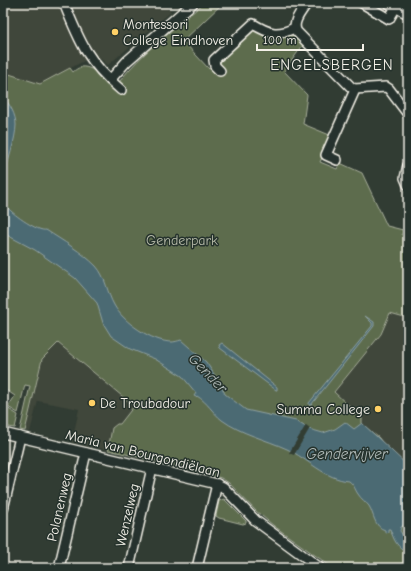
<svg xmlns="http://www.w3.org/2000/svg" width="411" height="571" viewBox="0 0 411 571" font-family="'Comic Neue',sans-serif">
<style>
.built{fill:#3f463a}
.green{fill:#5d6c4e;stroke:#a8ae9b}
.water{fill:#4c6b73;stroke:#8fa1a2}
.pier{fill:#313c33}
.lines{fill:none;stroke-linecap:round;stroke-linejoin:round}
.minor-casing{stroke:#f4f1e8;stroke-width:12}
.minor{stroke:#26332d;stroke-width:9}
.poi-dot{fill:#ffd166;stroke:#26332d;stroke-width:1.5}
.labels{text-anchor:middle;stroke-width:3;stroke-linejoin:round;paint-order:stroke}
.poi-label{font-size:14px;fill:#f4f1e8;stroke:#26332d;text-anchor:start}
.park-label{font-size:14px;fill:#b8bcaa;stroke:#26332d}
.street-label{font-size:14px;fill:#f4f1e8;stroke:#26332d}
.neighbourhood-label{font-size:15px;letter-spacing:1px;fill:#f4f1e8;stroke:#26332d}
.water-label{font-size:15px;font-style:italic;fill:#b1bbb9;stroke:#26332d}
</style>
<rect width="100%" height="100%" fill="#313c33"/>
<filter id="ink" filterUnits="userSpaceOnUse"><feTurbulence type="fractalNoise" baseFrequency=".025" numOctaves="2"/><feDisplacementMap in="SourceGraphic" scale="8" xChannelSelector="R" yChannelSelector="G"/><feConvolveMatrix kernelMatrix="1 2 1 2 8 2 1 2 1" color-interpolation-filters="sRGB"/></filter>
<g filter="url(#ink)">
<!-- built -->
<g class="built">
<path d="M3,3H58L72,38L86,60L40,84L3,72Z"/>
<path d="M71,3H164L171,12L108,65L97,56L88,42L79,26Z"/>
<path d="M390,312L408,318V479L378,438L332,394L381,334Z"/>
<path d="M58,343L182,445L178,466L72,442L79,409L38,401L30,432L25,431L42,359Z"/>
</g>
<!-- green -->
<g class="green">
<path d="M204,3H223L183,41L209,69L211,68L220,74L225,70L220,64L221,59L253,29L292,34L303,45L284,71L307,95L303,124L332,136L320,162L337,169L340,163L362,173L387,226L403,230L402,235L408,237V318L390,313L381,334L334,392L362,418V424L379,438L408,479V568H333L274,526L256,511L229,483L221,478L178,466L108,450L112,428L117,424H120L134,406L58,343L42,359L25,431L20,430L30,386L25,385L18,413L8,407L15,396L3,388V72L40,84L70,68L73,72C75,70 78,68 81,67C94,65 112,85 121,93L125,88L119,82C142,52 175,28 204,3Z"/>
<path d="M7,408L18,415L15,428L3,426V414Z"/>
<path d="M224,499L246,521V523L243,524L219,518L216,516L219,501Z"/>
</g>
<!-- water -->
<g class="water">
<path d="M3,97C10,104 16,115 16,125C16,138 7,165 3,179Z"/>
<path d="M3,200C5,202 6,206 8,208C14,215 38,232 46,230C63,241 82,252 96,266C106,277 107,293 114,305C123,322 152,342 172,342C174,342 178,341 181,340L206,362L220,383L225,394L246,410L296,421L309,429L323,433L335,429L345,422L354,429L362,423L408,466L407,523L401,527L400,531L404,537L408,538V552C397,548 394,540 390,529H388V532L385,533V530C374,527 374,514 369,506C366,502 361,499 358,494C354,488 355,486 349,481C325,479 308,459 287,449C265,439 241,434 222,420C213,413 207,402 197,396L196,397L194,396L196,393L182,376L155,359L130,349L111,336L103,323L97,303L75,278L35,250L3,233Z"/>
<path d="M365,316L374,322V326L311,405H309V403L372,326V323Z"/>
<path d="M222,343L277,387V390H276L220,348L219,345Z"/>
</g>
<!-- pier -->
<path class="pier" d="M306,425L310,428L294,455L289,453Z"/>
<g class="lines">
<!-- minor casing -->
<g class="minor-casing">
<g id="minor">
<path d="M64,3C80,43 88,62 121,90"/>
<path d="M307,3C301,12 291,23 297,32L351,87L354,89L386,87L389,89L408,114"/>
<path d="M362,3L389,19L396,7"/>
<path d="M388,3L408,14"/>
<path d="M220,71L215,66L214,60L253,24C268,33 277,37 294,28"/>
<path d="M110,80L127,61L193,3"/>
<path d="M337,160L326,155L354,92V89"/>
<path d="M408,165L405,178L408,185"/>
<path d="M3,433L217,484L223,487L256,521L320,568"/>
<path d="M3,509L20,437"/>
<path d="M59,568L86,453"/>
<path d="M129,568L152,468"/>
<path d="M197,568L217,484"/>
</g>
</g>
<!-- minor -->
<use href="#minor" class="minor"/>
</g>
</g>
<!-- markers -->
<g class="poi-dot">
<circle cx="115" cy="32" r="4"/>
<circle cx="92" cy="403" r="4"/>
<circle cx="378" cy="409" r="4"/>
</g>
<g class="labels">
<!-- poi labels -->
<g class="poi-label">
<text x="123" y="29">Montessori<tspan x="123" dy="16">College Eindhoven</tspan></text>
<text x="100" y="408">De Troubadour</text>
<text x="370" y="414" text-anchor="end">Summa College</text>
</g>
<!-- park labels -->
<g class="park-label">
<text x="182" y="245">Genderpark</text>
</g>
<!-- street labels -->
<g class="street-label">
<text transform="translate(143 453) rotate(14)" y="5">Maria van Bourgondiëlaan</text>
<text transform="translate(59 507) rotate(-77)" y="5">Polanenweg</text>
<text transform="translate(127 515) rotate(-77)" y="5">Wenzelweg</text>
</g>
<!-- neighbourhood labels -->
<g class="neighbourhood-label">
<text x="332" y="70">ENGELSBERGEN</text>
</g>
<!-- water labels -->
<g class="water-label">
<text transform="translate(208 373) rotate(46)" y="5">Gender</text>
<text x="347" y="459">Gendervijver</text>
</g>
</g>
<!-- margin -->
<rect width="411" height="571" fill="none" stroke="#26332d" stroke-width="16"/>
<rect x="8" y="8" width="395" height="555" fill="none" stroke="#f4f1e8" stroke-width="1.5" filter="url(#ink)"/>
<!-- scale -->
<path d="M257 44v6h106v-6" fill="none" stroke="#f4f1e8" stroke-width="2"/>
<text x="263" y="44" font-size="12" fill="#f4f1e8" stroke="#26332d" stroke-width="3" paint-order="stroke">100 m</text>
</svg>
